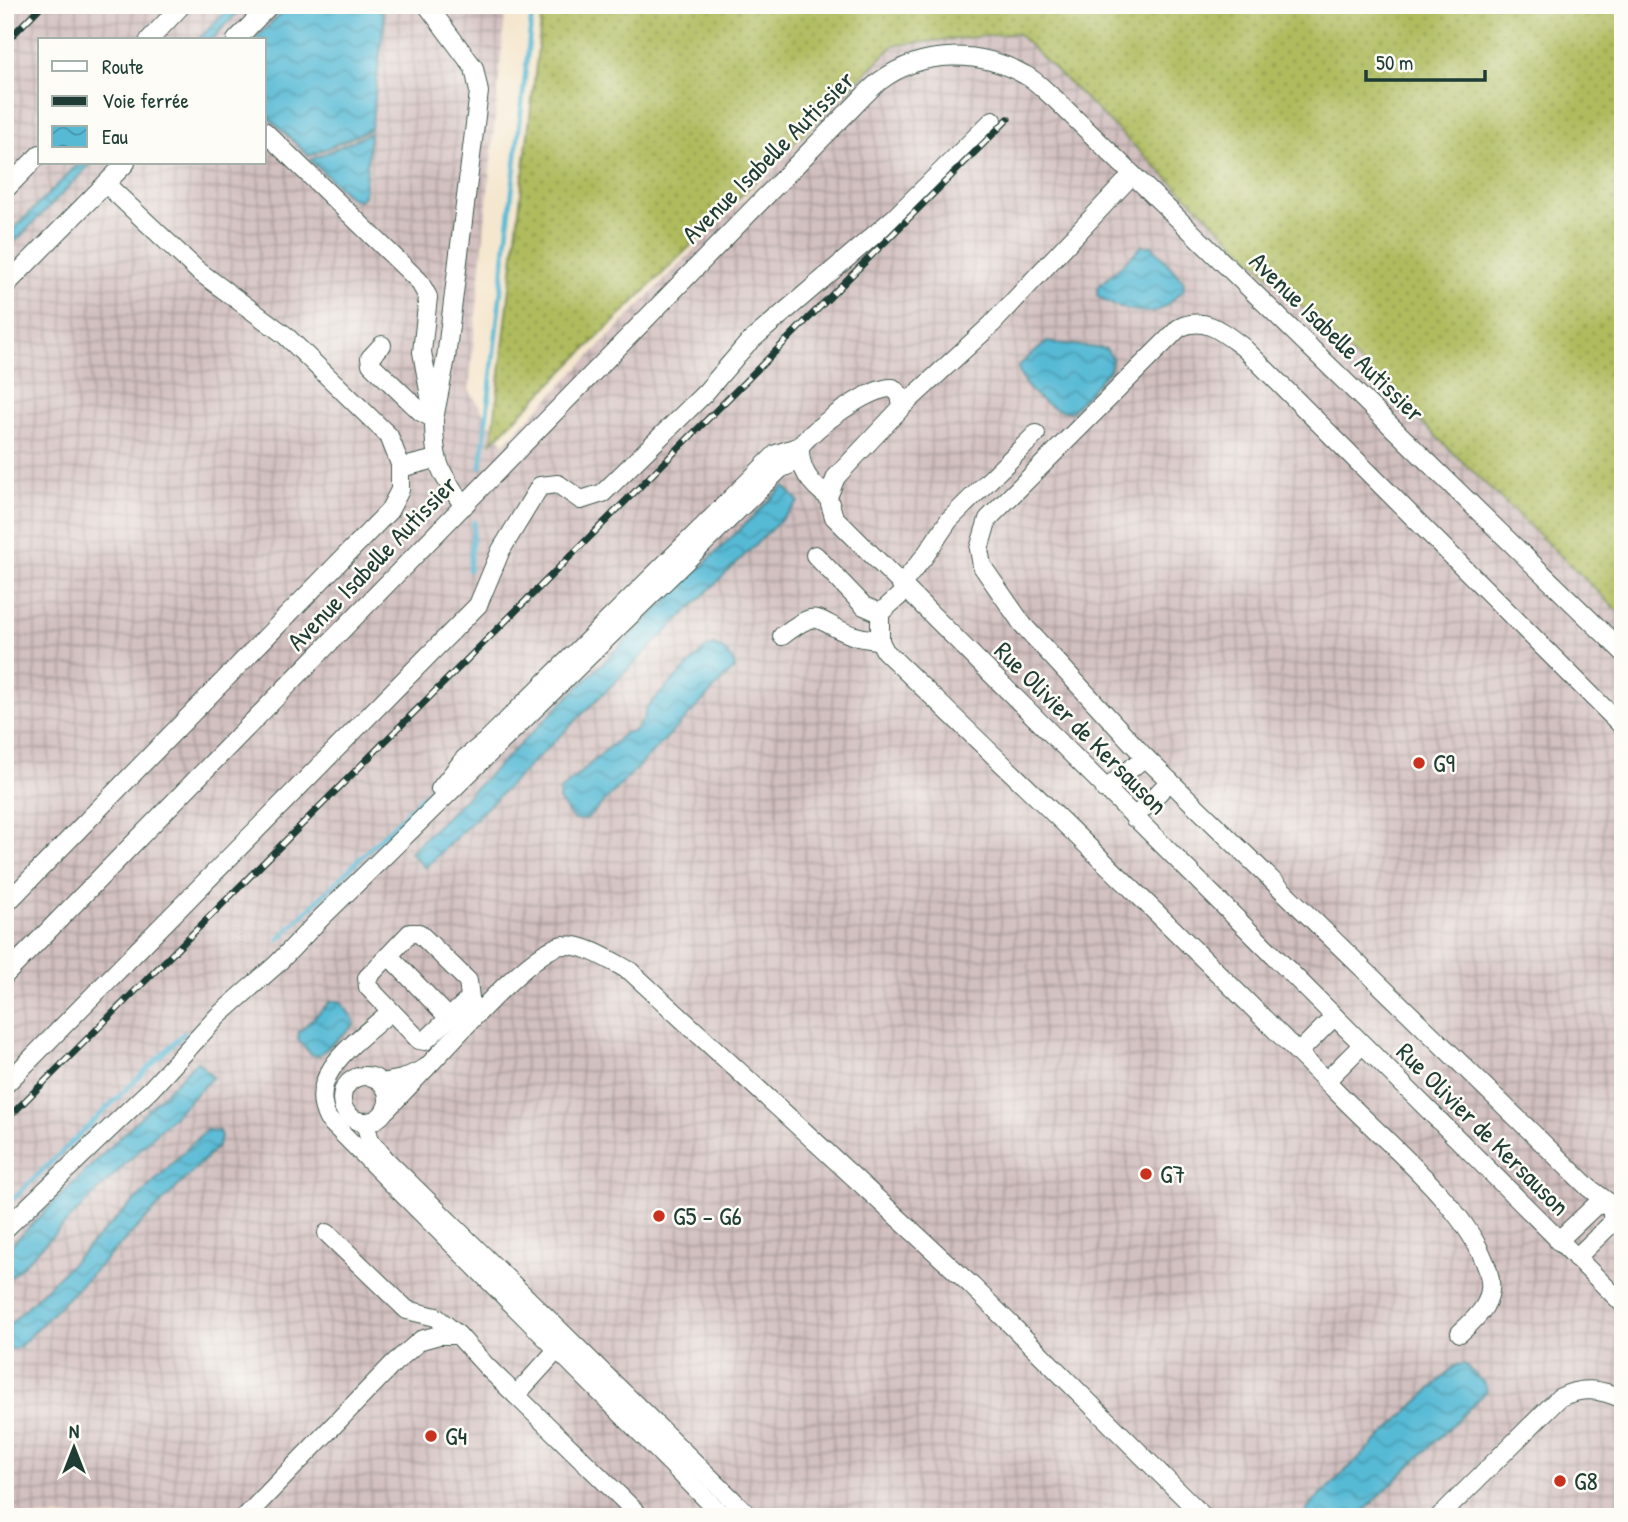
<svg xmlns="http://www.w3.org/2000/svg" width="1628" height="1522" viewBox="0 0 1628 1522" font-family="'Patrick Hand',sans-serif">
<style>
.industrial{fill:url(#industrial-grid);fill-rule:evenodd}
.grass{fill:url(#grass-dots);stroke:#677c48;stroke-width:2}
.water{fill:url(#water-waves);stroke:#3b7c84;stroke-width:2}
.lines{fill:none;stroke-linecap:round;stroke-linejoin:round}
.stream{stroke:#57bad5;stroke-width:4.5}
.minor-casing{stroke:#3f564b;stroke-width:20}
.minor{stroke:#fff;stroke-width:18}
.rail-casing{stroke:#1f3d34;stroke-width:7}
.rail{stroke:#fdfcf7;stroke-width:4.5;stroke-dasharray:13;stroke-linecap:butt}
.poi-dot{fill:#c8321e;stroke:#fdfcf7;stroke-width:2.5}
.labels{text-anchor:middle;stroke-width:5;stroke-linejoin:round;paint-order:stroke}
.street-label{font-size:26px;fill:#1f3d34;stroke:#fdfcf7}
.poi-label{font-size:26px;fill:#1f3d34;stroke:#fdfcf7;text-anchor:start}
</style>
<defs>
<pattern id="industrial-grid" width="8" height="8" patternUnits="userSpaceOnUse" patternTransform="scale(1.75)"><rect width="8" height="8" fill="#d2bfbf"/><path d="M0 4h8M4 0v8" fill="none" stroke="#aa9c9c"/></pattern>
<pattern id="grass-dots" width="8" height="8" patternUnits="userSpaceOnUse" patternTransform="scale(1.75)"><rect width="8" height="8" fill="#afbb5d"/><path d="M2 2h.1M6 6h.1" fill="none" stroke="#8e994e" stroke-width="1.8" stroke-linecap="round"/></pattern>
<pattern id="water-waves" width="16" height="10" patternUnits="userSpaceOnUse" patternTransform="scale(1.75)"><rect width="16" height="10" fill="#57bad5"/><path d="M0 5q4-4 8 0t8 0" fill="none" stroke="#4798ae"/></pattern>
</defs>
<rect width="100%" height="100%" fill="#fdfcf7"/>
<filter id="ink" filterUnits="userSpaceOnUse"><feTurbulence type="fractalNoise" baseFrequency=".0143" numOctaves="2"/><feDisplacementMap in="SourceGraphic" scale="14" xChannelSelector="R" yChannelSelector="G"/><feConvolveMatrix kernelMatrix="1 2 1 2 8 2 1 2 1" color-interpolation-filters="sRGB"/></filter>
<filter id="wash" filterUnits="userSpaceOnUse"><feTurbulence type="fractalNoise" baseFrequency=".00686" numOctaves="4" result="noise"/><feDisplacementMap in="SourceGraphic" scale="28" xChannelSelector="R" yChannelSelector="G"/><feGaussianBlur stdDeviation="1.57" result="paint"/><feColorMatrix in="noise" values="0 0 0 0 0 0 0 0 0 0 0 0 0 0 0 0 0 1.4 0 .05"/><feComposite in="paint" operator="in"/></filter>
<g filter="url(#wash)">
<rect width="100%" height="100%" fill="#f5e7cf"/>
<!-- industrial -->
<path class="industrial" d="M18,5H506L469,390L504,444L894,45L1017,33L1623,616V1517H5V19ZM40,40H264V163H40Z"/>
<!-- grass -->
<path class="grass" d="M543,5H1623V616L1017,33L894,45L492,442Z"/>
<!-- water -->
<g class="water">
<path d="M232,5H245L211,40H198Z"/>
<path d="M289,5H381L384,21L371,129L309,156L264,113V40H254Z"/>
<path d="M370,133L364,196L359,200L351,198L310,160Z"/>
<path d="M79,163H92L5,252V238Z"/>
<path d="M1142,246H1152L1184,282L1183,291C1176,296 1169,304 1161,309C1146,317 1108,306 1097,295L1098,287Z"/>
<path d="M1047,342L1106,349L1112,358L1110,369L1072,411C1050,413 1021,388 1018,366Z"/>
<path d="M784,486L799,502L425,868L410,852Z"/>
<path d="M713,645C724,648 733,658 735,668L596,810L585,820H574L559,800V792L626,732H633L644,719L646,708L705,649Z"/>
<path d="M331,1001H340L354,1020V1025L318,1056L311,1054L298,1040L299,1032Z"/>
<path d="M197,1061L213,1077L5,1283V1251Z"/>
<path d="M206,1130L219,1131L221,1137L217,1147L18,1348L10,1349L5,1344V1329Z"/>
<path d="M1464,1364L1485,1384L1487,1391L1358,1517H1303L1311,1504L1456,1365Z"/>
</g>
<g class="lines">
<!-- stream -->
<g class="stream">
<path d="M481,467L533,5"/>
<path d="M469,570L474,522"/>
<path d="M278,940L435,784"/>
<path d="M5,1207L184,1033"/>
</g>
</g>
</g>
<g filter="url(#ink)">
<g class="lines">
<!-- minor casing -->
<g class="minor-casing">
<g id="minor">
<path d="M149,40L182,5"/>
<path d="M236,40L270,5"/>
<path d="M264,131L419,281L428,297L422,352L434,419L446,358L479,92L474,68L427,5"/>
<path d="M1132,175L992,324L902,407L836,477L828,497L834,517L1623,1304"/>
<path d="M5,190L40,154"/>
<path d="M5,286L126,163"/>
<path d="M382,345L370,358L371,364L421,412L434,419C434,463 439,471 464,506"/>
<path d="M400,468L436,459"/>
<path d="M828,497C810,483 799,470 800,446C816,427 868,387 893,388L900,395L902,407"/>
<path d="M815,555L864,606L880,613L906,590"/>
<path d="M901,585L924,557L949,520L1036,434"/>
<path d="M880,613V641L885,651C1039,799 1193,946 1343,1098C1388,1144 1470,1210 1488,1271C1497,1299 1479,1316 1460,1333"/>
<path d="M782,636C821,606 814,621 852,635C860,638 871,639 880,641"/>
<path d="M1623,727L1244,348C1224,333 1205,315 1179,328L988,519L979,549L982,566L1023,625L1145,757L1589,1188L1623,1213"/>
<path d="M440,789L464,759L485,742L776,454L800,446"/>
<path d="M1105,790L1145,757"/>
<path d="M1134,818L1170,781"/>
<path d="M5,905L389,511L400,490V464L389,436L285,335L197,270L106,184"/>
<path d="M410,933H419L468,981L470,998L425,1041L419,1040L368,987L367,978Z"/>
<path d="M389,956L450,1019"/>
<path d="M5,975L845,115C857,104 868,90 880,81C923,49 980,50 1025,75C1036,80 1045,91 1055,99L1623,652"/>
<path d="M391,1011C361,1039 304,1073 328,1119L724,1517"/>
<path d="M1298,1053L1334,1017"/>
<path d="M426,1068C450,1044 536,944 565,945C587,945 611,961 630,971L972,1286L1204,1517"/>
<circle cx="365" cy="1099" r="23"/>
<path d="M1326,1081L1362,1045"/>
<path d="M382,1083L402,1079L426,1068L387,1109"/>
<path d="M5,1085L478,605L501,550L540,486L558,484L581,500L603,493L705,393L747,344L895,217L993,120"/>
<path d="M365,1123L370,1140L386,1160L750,1517"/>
<path d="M5,1229L151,1089L218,1016L277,964L319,920L780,469L800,460"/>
<path d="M327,1233L407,1310L436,1317L458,1335"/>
<path d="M1558,1241L1595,1206L1612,1203V1223L1576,1258"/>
<path d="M516,1395L557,1350"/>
<path d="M245,1517L394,1363L421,1340L439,1335H458L487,1367L641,1517"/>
<path d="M1439,1517L1559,1398C1581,1386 1600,1389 1623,1399"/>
</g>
</g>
<!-- minor -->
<use href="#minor" class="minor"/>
<!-- rail casing -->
<g class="rail-casing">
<g id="rail">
<path d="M5,43L42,5"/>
<path d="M5,1121L1008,119"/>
</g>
</g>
<!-- rail -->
<use href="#rail" class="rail"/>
</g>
</g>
<!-- markers -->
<g class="poi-dot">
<circle cx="1419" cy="763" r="7"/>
<circle cx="1146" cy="1174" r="7"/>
<circle cx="659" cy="1216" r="7"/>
<circle cx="431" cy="1436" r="7"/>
<circle cx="1560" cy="1481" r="7"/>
</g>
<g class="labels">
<!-- street labels -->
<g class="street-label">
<text transform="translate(768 157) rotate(-45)" y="9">Avenue Isabelle Autissier</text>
<text transform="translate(1337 337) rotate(44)" y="9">Avenue Isabelle Autissier</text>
<text transform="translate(372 563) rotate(-46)" y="9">Avenue Isabelle Autissier</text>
<text transform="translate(1081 728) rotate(45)" y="9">Rue Olivier de Kersauson</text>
<text transform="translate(1483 1129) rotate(45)" y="9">Rue Olivier de Kersauson</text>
</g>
<!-- poi labels -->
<g class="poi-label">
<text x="1433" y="772">G9</text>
<text x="1160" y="1183">G7</text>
<text x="673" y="1225">G5 - G6</text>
<text x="445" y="1445">G4</text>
<text x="1574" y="1490">G8</text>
</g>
</g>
<!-- margin -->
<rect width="1628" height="1522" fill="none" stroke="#fdfcf7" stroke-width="28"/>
<!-- legend -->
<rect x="38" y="38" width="228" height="126" fill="#fdfcf7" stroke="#a4b0a9" stroke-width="2"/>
<rect x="52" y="61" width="35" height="10" fill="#ffffff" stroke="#a4b0a9" stroke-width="2"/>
<text x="102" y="74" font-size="21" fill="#1f3d34">Route</text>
<rect x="52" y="96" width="35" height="10" fill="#1f3d34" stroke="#a4b0a9" stroke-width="2"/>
<text x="102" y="108" font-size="21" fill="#1f3d34">Voie ferrée</text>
<rect x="52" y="126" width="35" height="21" fill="url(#water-waves)" stroke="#a4b0a9" stroke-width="2"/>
<text x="102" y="144" font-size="21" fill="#1f3d34">Eau</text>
<!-- north arrow -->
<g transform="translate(74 1448)" stroke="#fdfcf7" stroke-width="5" paint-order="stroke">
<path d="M0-5L12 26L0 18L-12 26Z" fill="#1f3d34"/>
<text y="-10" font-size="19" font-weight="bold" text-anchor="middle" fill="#1f3d34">N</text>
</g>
<!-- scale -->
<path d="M1366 70v10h119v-10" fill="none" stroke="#1f3d34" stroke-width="3.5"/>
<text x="1376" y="70" font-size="21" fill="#1f3d34" stroke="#fdfcf7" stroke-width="5" paint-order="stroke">50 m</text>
</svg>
